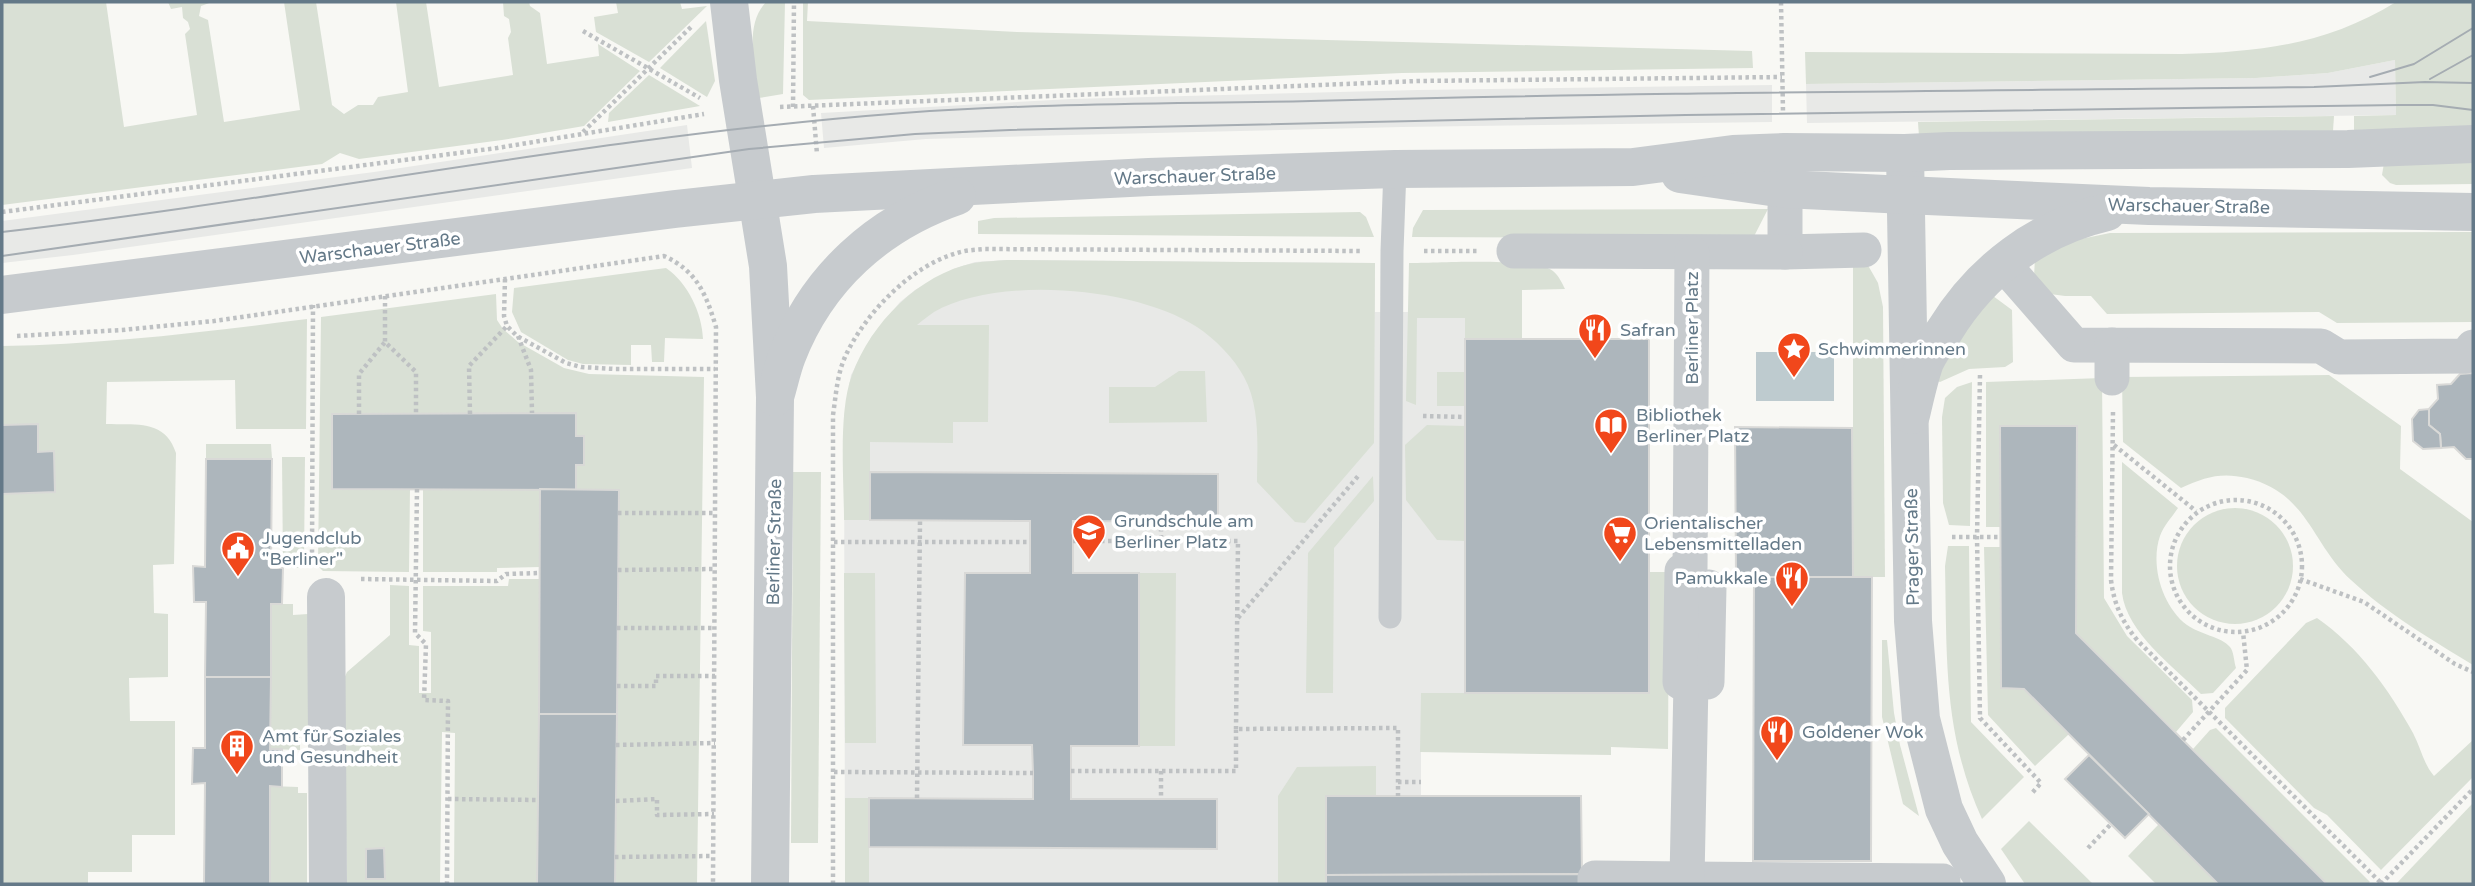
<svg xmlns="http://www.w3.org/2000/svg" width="2475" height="886" viewBox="0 0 2475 886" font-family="'Varela Round',sans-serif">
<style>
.built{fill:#e8e9e7}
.green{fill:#d9e0d5}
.water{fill:#becbcf}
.building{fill:#adb6bc;stroke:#d9d9d7;stroke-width:2}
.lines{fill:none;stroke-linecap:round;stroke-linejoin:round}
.path{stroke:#bec1c3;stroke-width:4.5;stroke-dasharray:3.5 3.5;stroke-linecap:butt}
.service{stroke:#c7cbce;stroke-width:23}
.pedestrian{stroke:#c7cbce;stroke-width:35}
.minor{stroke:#c7cbce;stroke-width:38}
.tertiary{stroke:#c7cbce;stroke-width:38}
.tram{stroke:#a5acb2;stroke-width:2}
.labels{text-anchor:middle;stroke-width:7;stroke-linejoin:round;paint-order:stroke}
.street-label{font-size:18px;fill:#647988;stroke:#fff}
.poi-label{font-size:18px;fill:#647988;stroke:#fff;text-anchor:start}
</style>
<rect width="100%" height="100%" fill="#f8f8f4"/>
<!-- built -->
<g class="built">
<path d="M2395,60L2396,115L1807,123L1806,84L2256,78L2328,73Z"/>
<path d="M1772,85V122L1402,127L1071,135L926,139L824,148L821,113L1071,99L1418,90Z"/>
<path d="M687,125L692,168L73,255L2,263V221L374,172Z"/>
<path d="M1007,260L1375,263V312H1466L1465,339H1649V693H1421V796H1581L1582,884H845L844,417L851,375L872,336L900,302L915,290L953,269L975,262Z"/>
</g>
<!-- green -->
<g class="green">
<path d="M2,2H106L124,127L197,115L185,34L190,29L188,22L183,18L182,7L171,9L168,2H212L201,6L199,16L208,20L224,122L300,110L284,2H316L332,105L344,114L358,105H373L378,97L408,92L396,2H426L439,87L513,75L508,38L511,32L509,19L504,16L503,2H529L530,6L540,13L547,64L599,56L598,44L640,71L584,126L502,140L359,159L340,153L322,164L2,205Z"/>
<path d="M616,2H680L682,9L707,6L649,62L596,32L594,17L618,13Z"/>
<path d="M766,2H785L783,94L759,98C756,67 743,27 766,2Z"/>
<path d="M803,2H808L807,21L1017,32L1752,51L1753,68L1402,73L809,100L803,95Z"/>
<path d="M2396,2H2473V129L2354,130V116L2396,115L2395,60L2328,73L2256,78L1806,84L1805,52L2182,54C2261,52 2328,44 2396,2Z"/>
<path d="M706,21L715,81L707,97L660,68Z"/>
<path d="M649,75L700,106L608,122L609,113Z"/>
<path d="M2334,116L2333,131L1919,137L1918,122Z"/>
<path d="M2473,154V184L2396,185L2390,183L2382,175L2384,163Z"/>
<path d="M1768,209L1748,248L1711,238L1412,237L1413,228L1423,210Z"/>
<path d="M1360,212L1366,217L1374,237L978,234V221L994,218Z"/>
<path d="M2473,232V322L2337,323L2319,312L2107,314L2091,296H2065L2050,294L2034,277L2035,257L2076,240L2110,233Z"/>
<path d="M1007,260L1375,263L1374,443L1305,523L1295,522L1257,482C1257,448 1261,408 1244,377C1234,358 1215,339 1197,327C1136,287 998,275 934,312C928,316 922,321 917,325H989L988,422H953V443L870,442V520H844C844,479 838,412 852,375C871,323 919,274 974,263C985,261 996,261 1007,260Z"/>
<path d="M1865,260L1878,283L1883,307L1885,577H1853V261Z"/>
<path d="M1409,263C1437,263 1533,257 1553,271C1559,276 1562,283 1565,289L1522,290V339H1465V318H1417L1416,405L1406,401Z"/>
<path d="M666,268C688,283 702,313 703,339L665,338L664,362H652L651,345H631V365L583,364L568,360L521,332L512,312L514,288Z"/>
<path d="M1989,293L2012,310L2013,362L2005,367L1969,369L1940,382L1935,380Z"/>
<path d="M496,294L497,320L503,329L518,342L564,368L589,374L704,377L697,884H615L619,490H576V465H584V436H576V413L332,414L333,489H410L409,572L323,571L318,566L321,317Z"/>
<path d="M307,319L306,429H236L235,380L107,382L106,424C136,425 165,419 176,453L174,564L153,565L154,613L168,614V677L129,678L130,721H175V835H132V872H88V884H2V346C105,344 205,332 307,319Z"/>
<path d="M1179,371H1205L1207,422L1109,423V387H1155Z"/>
<rect x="1437" y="372" width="28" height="34"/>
<path d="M2329,375L2401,426L2400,469L2473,522V665C2432,640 2386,613 2351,580C2311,543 2308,493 2247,478C2221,472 2205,477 2181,488L2123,442L2122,377Z"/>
<path d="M2102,378L2104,598L2127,636L2192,700L2193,712L2176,732L2076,633L2001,527H1986V382Z"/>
<path d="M1972,382L1970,526L1949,525L1943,503L1942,417L1945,398L1957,387Z"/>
<path d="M1427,425L1465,426V541L1437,540L1406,500L1405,445Z"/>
<path d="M206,444H271L272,459H206Z"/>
<path d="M282,457H305L304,563L298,568H283Z"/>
<path d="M2122,462L2178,508C2172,517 2164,525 2160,536C2150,565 2162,606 2187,625C2199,634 2222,637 2230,647C2234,652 2234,662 2236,668L2213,693L2201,694C2173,666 2127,633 2122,593Z"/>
<path d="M793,472H821L818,843H791Z"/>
<path d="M1373,476L1374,501L1334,548L1333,693H1306L1308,553Z"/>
<path d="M423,489H540V567L497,568V572H423Z"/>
<circle cx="2235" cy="566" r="58"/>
<path d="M1948,546H1969L1971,722L2024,777L1982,819C1943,733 1947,658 1945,566Z"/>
<path d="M1984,547H2001V688L2024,689L2069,734L2035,766L1988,715Z"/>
<path d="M1649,572H1669L1668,749L1611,747V755L1420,752L1421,693H1648Z"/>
<path d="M844,573H875L876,743H845Z"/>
<path d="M1139,573H1176L1175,746H1139Z"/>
<path d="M509,579H540L537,884H454L455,733L442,732L440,884H347L343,681L347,672L390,635V585L409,586V645L419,646V693H431V632L423,631V586H508Z"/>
<path d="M271,604H293V615L308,614L309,735H300V750L270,749Z"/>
<path d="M2317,618C2358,646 2390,691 2413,733C2421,748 2423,763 2434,776L2473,740V777L2381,870L2327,815L2314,808L2225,718V708L2306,623Z"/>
<path d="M1882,640H1887L1894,713L1900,745L1919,816L1903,804L1882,717Z"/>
<path d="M2216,728L2370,882L2368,884H2327L2193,749L2210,730Z"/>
<path d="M1376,766V796L1326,797V884H1278V796L1297,767Z"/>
<path d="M270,786L298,787V793H307V884H270Z"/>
<rect x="845" y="798" width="24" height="86"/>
<path d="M2473,803V884H2396Z"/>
<path d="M2029,821L2093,884H2025L2001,849Z"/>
<path d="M2159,824L2218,884H2156L2128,856Z"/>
</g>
<!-- water -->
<rect class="water" x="1756" y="352" width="78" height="49"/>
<!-- building -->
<g class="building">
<rect x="1465" y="339" width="184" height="354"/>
<path d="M2473,373V459H2466L2454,447L2441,448L2440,434L2429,425V409L2438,399L2437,385L2451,384L2460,374Z"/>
<path d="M2429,409V425L2440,434L2441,448L2423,449L2413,441L2412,419L2419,410Z"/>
<path d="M576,413V436H584V465H576V490L332,489V414Z"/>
<path d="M38,424V452L54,451L55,492L2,494V425Z"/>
<path d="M2000,426H2077L2076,633L2327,884H2218L2024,689L2001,688Z"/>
<path d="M1735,427L1852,428L1853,577H1736Z"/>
<path d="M206,459H272L271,568H283L282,604H271V677H205L206,602H194L193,566L205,567Z"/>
<path d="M870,472L1218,474V522L1073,521V573H1139V746H1071V799H1217V849L869,847V798L1033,799V773L1032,745H963L965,573H1030V521L870,520Z"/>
<path d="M540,489L619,490L617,714H539Z"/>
<path d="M1754,577H1872L1871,861H1753Z"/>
<path d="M205,677H271L270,749H282V787L270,786V884H204L205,783L192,784L193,748H205Z"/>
<path d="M539,714H617L615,884H537Z"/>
<path d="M2089,755L2149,814L2125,838L2065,779Z"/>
<path d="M1326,796H1581L1582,874L1326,875Z"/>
<path d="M384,848L385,879H366V849Z"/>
<path d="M1582,874V884H1326V875Z"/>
</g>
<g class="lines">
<!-- path -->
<g class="path">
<path d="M1781,2L1783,112"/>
<path d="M583,31L700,98"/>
<path d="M813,106L817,154"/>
<path d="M780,107L1418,81L1782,77"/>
<path d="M793,107L794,2"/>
<path d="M583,132L692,26"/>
<path d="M2,212L497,148L704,114"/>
<path d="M1424,251H1478"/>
<path d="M505,279L504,316L507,326L517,336L566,363L581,367L615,369H715"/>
<path d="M385,296V342L416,372V414"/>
<path d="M17,336L122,330L214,321L664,256C697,271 706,294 716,327L713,884"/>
<path d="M518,336L531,370L532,413"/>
<path d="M1980,375L1977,537L1980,718L2041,783L2032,793"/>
<path d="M2113,412L2111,580C2114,604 2122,622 2138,641L2382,884"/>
<path d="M359,414V374L385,342"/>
<path d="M470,414L469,366L507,326"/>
<path d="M1423,416L1465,417"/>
<path d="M2114,445L2196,511"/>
<path d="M417,489L415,633L426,644L424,700L448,701L447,884"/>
<circle cx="2236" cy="566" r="66"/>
<path d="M618,513H715"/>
<path d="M1161,521V542"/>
<path d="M1952,537H2000"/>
<path d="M1073,541H1238L1236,729"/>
<path d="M834,542H1030"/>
<path d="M312,560L313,305"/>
<path d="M618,570L715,569"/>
<path d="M361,579L497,581L506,574L540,573"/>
<path d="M2300,579L2364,602L2455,664L2473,672"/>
<path d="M1238,618L1359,475"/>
<path d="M617,628H715"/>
<path d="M617,686H656V676H715"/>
<path d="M2183,740L2247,670L2243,632"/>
<path d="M616,745L715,743"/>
<path d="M1071,771H1236V729L1398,728V796"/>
<path d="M1161,771V799"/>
<path d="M834,772L1033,773"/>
<path d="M1398,782H1421"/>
<path d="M917,798L920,521"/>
<path d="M448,799L538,800"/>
<path d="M616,801L657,799V815L714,814"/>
<path d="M2088,848L2111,824"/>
<path d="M615,857L713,856"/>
<path d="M833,884V415C836,395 837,375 845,357C865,313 911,266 957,253C966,250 975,250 984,249L1362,251"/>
<path d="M2381,884L2473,789"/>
</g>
<!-- service -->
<path class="service" d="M1390,617L1392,251L1395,169"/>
<!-- pedestrian -->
<g class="pedestrian">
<path d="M1785,208V252L1864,250"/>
<path d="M1514,251L1785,252"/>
<path d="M2012,274L2074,345L2321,346L2339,357L2466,356L2473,347"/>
<path d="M2112,345V378"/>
<path d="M1691,682H1707L1709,587"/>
<path d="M1687,879L1943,881"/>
<path d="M1595,884V878L1687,879L1691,682H1680L1682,571H1690L1692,253"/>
</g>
<!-- minor -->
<g class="minor">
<path d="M729,2L738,80L768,266L775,397L770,884"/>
<path d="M1905,153L1913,621L1921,719L1944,809L1960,843L1987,884"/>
<path d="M326,597L328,884"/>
</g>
<!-- tertiary -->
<g class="tertiary">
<path d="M1680,174L1785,189L1905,195L2149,206L2473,212"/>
<path d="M2,295L675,209L814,194L1149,177L1395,169L1633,167L1733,154L1784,152L1905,153L1949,151L2348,149L2473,144"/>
<path d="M775,397C779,384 782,369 787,356C817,278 878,223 957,196"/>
<path d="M1911,415C1915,398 1919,379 1925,362C1930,351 1938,340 1945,330C1982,270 2038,228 2107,212"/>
</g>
<!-- tram -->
<g class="tram">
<path d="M2370,77L2414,64L2473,28"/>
<path d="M2430,79L2473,55"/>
<path d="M2,232C303,197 601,136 903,113C1039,103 1175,104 1311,101C1645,92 1979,91 2314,87L2425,82L2473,83"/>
<path d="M2,256L749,149L915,134L1010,130L1686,115L2401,105H2433L2473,110"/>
</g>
</g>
<!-- icons -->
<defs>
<g id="restaurant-pin" transform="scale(1.75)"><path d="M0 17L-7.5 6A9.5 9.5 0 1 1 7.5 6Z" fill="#f1471b" stroke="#fff"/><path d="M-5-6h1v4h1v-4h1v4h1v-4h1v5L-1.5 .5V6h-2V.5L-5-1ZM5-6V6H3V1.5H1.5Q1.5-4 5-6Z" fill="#fff"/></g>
<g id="sight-pin" transform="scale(1.75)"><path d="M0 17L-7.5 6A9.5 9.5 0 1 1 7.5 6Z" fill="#f1471b" stroke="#fff"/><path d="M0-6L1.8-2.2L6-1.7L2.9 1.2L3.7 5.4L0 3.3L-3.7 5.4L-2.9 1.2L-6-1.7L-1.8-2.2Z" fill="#fff"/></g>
<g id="library-pin" transform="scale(1.75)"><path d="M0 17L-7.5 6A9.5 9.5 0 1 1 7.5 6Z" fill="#f1471b" stroke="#fff"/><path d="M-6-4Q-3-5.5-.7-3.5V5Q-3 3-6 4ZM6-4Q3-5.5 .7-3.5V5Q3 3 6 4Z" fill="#fff"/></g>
<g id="school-pin" transform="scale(1.75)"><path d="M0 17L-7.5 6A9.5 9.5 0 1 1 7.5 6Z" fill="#f1471b" stroke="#fff"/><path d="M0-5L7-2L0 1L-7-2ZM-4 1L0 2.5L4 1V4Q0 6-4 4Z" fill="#fff"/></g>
<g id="supermarket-pin" transform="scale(1.75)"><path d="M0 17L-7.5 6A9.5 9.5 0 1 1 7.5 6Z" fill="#f1471b" stroke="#fff"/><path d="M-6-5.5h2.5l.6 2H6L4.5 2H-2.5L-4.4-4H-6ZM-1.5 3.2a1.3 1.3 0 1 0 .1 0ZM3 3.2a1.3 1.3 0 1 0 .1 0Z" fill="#fff"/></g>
<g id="civic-pin" transform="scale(1.75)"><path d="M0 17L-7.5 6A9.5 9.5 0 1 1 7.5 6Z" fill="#f1471b" stroke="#fff"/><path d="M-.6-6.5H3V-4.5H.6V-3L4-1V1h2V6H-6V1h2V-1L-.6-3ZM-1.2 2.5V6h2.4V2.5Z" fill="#fff"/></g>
<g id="building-pin" transform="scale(1.75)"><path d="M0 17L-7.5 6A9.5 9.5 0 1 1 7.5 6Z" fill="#f1471b" stroke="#fff"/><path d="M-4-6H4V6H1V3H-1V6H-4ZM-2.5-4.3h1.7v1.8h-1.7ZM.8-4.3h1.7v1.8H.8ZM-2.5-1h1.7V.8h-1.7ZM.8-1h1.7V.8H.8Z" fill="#fff"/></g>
</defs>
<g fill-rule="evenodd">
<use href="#restaurant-pin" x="1595" y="330"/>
<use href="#sight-pin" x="1794" y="349"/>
<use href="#library-pin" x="1611" y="425"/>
<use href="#school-pin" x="1089" y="531"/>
<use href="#supermarket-pin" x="1620" y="533"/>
<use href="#civic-pin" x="238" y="548"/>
<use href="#restaurant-pin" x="1792" y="578"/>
<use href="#restaurant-pin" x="1777" y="732"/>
<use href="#building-pin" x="237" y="746"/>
</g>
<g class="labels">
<!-- street labels -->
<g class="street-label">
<text transform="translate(1195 176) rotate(-2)" y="6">Warschauer Straße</text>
<text transform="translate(2189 206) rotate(1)" y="6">Warschauer Straße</text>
<text transform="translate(380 248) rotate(-7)" y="6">Warschauer Straße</text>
<text transform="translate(1692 328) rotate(-90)" y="6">Berliner Platz</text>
<text transform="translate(774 542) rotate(-89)" y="6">Berliner Straße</text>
<text transform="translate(1912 547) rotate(-91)" y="6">Prager Straße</text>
</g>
<!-- poi labels -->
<g class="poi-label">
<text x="1620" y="336">Safran</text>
<text x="1818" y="355">Schwimmerinnen</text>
<text x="1636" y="421">Bibliothek<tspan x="1636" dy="21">Berliner Platz</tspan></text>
<text x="1114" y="527">Grundschule am<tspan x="1114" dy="21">Berliner Platz</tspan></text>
<text x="1644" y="529">Orientalischer<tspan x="1644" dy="21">Lebensmittelladen</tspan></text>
<text x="262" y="544">Jugendclub<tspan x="262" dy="21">"Berliner"</tspan></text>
<text x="1768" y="584" text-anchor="end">Pamukkale</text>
<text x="1802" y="738">Goldener Wok</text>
<text x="262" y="742">Amt für Soziales<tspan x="262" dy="21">und Gesundheit</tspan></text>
</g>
</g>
<!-- border -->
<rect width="2475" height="886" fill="none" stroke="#647988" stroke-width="7"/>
</svg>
